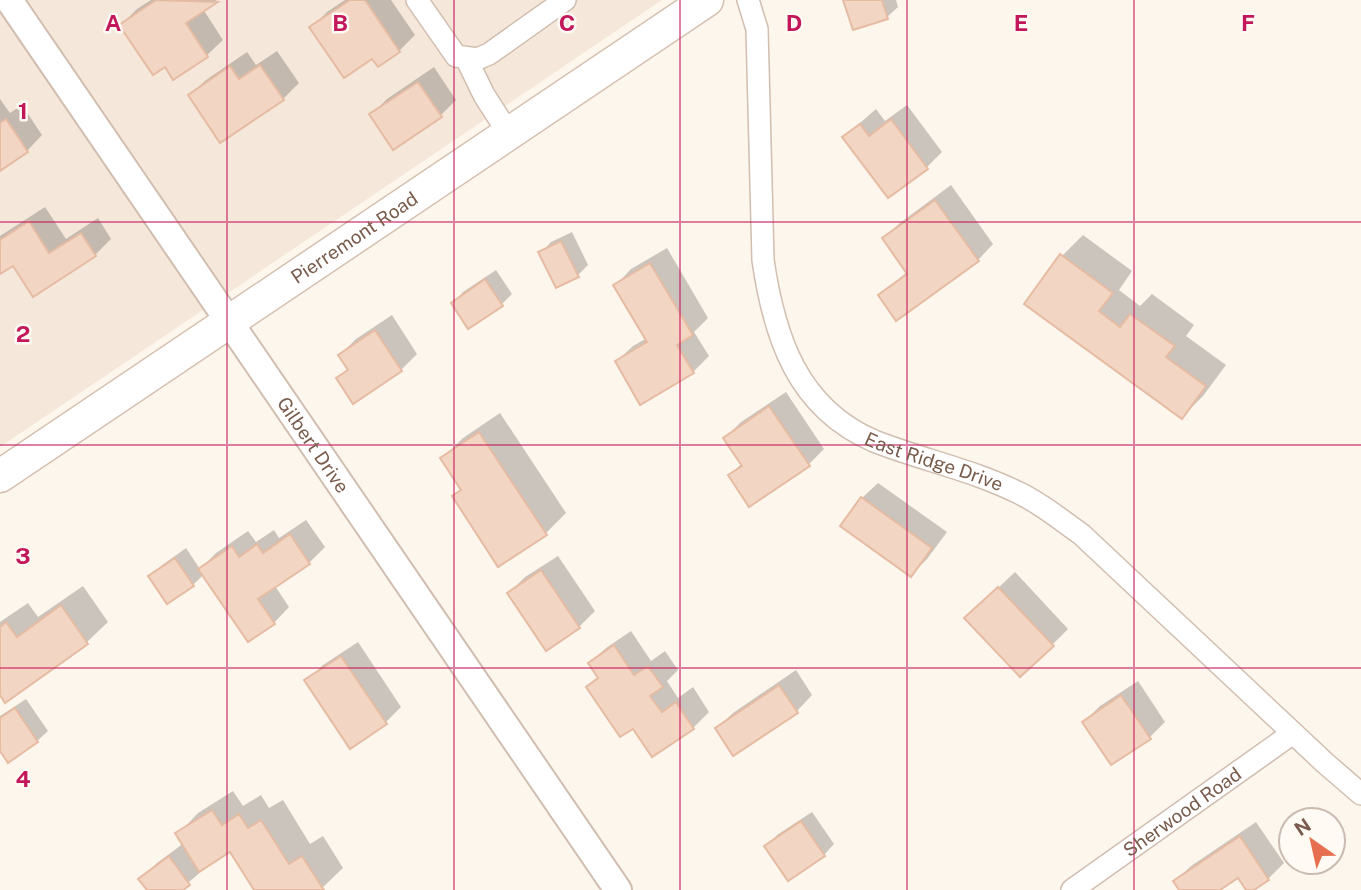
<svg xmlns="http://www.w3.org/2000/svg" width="1361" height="890" viewBox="0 0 1361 890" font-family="'Public Sans',sans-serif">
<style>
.residential{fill:#f5e8da}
.shadow{fill:#0003}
.building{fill:#f3d5c3;stroke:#e6bba3;stroke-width:2}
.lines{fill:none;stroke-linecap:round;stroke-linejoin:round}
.minor-casing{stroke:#d1beb0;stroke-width:24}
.tertiary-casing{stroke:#d1beb0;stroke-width:30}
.secondary-casing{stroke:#d6c0b0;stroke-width:35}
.minor{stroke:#fff;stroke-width:21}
.tertiary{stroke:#fff;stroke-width:26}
.secondary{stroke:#fff;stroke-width:32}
.grid{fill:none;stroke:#c2185b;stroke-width:2;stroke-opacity:0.55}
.labels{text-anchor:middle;stroke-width:5;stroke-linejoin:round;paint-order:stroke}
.street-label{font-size:19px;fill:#7a5c4d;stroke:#fffaf3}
.grid-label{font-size:23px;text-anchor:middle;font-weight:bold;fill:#c2185b;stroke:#fffaf3;stroke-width:5;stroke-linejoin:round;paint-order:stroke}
</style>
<rect width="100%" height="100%" fill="#fdf6ec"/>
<!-- residential -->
<path class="residential" d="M0,0H662L0,447Z"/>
<!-- shadow -->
<g class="shadow">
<path d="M151,0H217L203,9L223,40L207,55L174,77L165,65L121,25L137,9Z"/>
<path d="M345,0H391L415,35L399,51L373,57L311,28L327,12Z"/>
<path d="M845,0H896L898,7L887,17L854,28Z"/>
<path d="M277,51L299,83L283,99L190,95L206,80L247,52L256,65Z"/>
<path d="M434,67L456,100L440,116L371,115L387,99Z"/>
<path d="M0,99L10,113L22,105L42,135L27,151L0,169Z"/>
<path d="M907,105L942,152L927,167L844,137L876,109L885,121Z"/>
<path d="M951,185L993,244L978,260L880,295L908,271L884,238L900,223Z"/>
<path d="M45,207L66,239L98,218L111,239L95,255L13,263L0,272V236Z"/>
<path d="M572,232L588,265L578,275L541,253L551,242Z"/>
<path d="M1083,235L1132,271L1119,290L1140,306L1152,294L1194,325L1186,336L1226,365L1203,396L1182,417L1027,303L1062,256Z"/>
<path d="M667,248L708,318L694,332L709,356L693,372L617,361L633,346L647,338L616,285L631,269Z"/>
<path d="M496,270L512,294L502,304L453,303L463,292Z"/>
<path d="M392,315L417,354L401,370L338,378L349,368L340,355L356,339Z"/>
<path d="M786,392L824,449L809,464L730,475L742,463L725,438L741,422Z"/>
<path d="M500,413L566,513L545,534L454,497L462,489L442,459L463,438Z"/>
<path d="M878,483L947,532L927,559L911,575L862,498Z"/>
<path d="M306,520L325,547L309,563L275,586L289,607L274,623L204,574L193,585L168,602L150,576L161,566L186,548L200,569L216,553L248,531L256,542L274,530L279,538Z"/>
<path d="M558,556L595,611L579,627L547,649L509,593L525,577Z"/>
<path d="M1015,572L1068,629L1052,645L982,603Z"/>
<path d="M83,586L108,622L87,642L6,700L0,692V622L28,603L38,617Z"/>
<path d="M631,631L651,661L665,651L678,670L667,681L678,698L693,687L709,712L693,728L653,755L633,726L588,687L599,676L590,663L606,648Z"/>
<path d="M358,642L401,707L385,723L307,681L323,665Z"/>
<path d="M796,670L812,695L797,711L717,728L733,713Z"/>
<path d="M1138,681L1165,722L1150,737L1084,722L1100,706Z"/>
<path d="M26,699L48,731L37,741L0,748V716Z"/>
<path d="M233,791L243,806L261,795L269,808L283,800L310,844L323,836L343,868L320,890H256L231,850L205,868L180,890H147L141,879L157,863L184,843L178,834L198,813Z"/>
<path d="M812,812L834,844L824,855L767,846L777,835Z"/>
<path d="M1256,822L1284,863L1268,879L1251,890H1248L1238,876L1217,890H1181L1175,881L1191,866Z"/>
</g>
<!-- building -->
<g class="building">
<path d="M156,0L218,2L186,23L208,57L173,80L165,67L153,75L119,25Z"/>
<path d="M350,0H365L400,52L378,67L372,59L344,78L309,27Z"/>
<path d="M843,0H882L888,19L853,30Z"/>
<path d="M260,65L284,100L220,143L188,95L230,66L239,79Z"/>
<path d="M418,82L442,117L393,150L369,114Z"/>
<path d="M6,119L28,152L0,171V123Z"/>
<path d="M891,119L928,169L888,198L842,137L860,124L869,136Z"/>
<path d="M935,200L979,261L896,321L878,295L907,274L882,238Z"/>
<path d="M29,221L49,253L81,233L96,256L33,297L13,266L0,274V240Z"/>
<path d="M561,241L579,277L556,288L538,252Z"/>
<path d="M1060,254L1113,293L1099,311L1120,327L1130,314L1175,346L1166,357L1206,386L1182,419L1024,304Z"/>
<path d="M650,263L693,335L677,345L694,373L640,405L615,361L647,342L613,285Z"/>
<path d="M485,279L503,306L468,329L451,303Z"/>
<path d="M375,330L402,371L353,404L336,378L348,370L338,355Z"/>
<path d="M769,406L810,466L749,507L728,475L742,466L723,438Z"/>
<path d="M479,432L547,535L498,567L452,496L461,490L440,458Z"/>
<path d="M861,497L932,548L911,577L840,526Z"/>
<path d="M290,534L310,564L258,599L275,624L248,642L198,569L232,546L239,557L257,544L263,553Z"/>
<path d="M175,558L194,586L167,604L148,576Z"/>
<path d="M541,570L580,628L546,651L507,593Z"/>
<path d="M998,587L1054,646L1020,677L964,618Z"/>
<path d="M61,605L88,644L5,703L0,695V627L6,622L17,637Z"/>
<path d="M614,645L634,675L648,666L663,687L650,696L662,712L676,702L694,729L652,757L633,729L620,737L586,687L598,678L588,663Z"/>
<path d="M341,656L387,724L350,749L304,680Z"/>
<path d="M779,685L798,713L733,756L715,728Z"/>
<path d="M1121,695L1151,739L1111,765L1082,722Z"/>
<path d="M15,708L38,742L8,763L0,751V718Z"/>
<path d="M212,810L222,825L239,814L248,828L261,820L289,864L302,856L324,890H254L230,852L199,872L175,833Z"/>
<path d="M801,821L825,856L788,881L764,846Z"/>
<path d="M1240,836L1269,880L1254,890H1246L1238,878L1220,890H1179L1173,881Z"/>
<path d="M169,856L190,885L183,890H147L138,879Z"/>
</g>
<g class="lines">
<!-- minor casing -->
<g class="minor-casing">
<g id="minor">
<path d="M417,0L456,56L477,59L489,54L565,0"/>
<path id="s1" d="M748,0L757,29L763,260C774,336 797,408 874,441C922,460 973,470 1019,493C1042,504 1061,520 1081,534L1325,763L1361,794"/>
<path d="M466,58L484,95L509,134"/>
<path id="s2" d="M1072,890L1293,733"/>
</g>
</g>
<!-- tertiary casing -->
<g class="tertiary-casing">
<g id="tertiary">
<path id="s3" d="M9,0L618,890"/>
</g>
</g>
<!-- secondary casing -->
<g class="secondary-casing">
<g id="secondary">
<path id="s4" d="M0,476L707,0"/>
</g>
</g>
<!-- minor -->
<use href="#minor" class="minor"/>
<!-- tertiary -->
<use href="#tertiary" class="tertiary"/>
<!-- secondary -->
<use href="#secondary" class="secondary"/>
</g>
<!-- grid -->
<path class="grid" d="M227,0V890M454,0V890M680,0V890M907,0V890M1134,0V890M0,222H1361M0,445H1361M0,668H1361"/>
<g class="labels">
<!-- street labels -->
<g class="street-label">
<text dy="7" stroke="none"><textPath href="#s4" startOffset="427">Pierremont Road</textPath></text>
<text dy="7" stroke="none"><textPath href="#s3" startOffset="539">Gilbert Drive</textPath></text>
<text dy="7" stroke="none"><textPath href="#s1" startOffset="548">East Ridge Drive</textPath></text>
<text dy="7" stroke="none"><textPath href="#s2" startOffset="135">Sherwood Road</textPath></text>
</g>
</g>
<g class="grid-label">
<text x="113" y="31">A</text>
<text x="340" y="31">B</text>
<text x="567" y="31">C</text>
<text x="794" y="31">D</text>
<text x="1021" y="31">E</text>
<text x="1248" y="31">F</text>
<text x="23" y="119">1</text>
<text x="23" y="342">2</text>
<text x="23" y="564">3</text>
<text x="23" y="787">4</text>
</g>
<!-- north arrow -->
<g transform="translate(1312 841) rotate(326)"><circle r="33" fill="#fffaf3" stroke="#cabbb1" stroke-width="2"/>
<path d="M0-5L12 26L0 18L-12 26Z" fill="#e76f51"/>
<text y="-10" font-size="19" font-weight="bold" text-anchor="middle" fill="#7a5c4d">N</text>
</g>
</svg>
